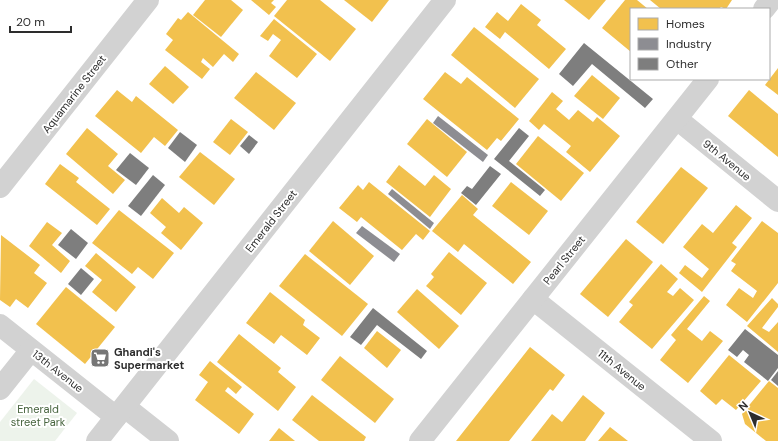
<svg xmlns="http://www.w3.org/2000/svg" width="778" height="441" viewBox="0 0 778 441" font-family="'DM Sans',sans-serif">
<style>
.green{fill:#edf3eb}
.homes{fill:#f2c14e}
.industry{fill:#8d8d92}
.building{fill:#7e7e7e}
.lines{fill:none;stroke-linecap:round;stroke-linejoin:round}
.minor{stroke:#d2d2d2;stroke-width:22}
.labels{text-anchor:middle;stroke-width:4;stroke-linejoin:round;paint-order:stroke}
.street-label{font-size:11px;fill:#2d2d2d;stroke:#fff}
.poi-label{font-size:11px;font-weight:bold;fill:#2d2d2d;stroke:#fff;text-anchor:start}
.park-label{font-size:11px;fill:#47643e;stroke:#fff}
</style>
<rect width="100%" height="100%" fill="#fff"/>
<!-- green -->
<path class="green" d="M34,379L77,413L55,441H0V422Z"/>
<!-- homes -->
<g class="homes">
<path d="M205,0H231L243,10L221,37L193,15Z"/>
<path d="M251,0H274L271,3L276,7L269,15Z"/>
<path d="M287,0H320L356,29L330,61L274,16Z"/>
<path d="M344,0H389L372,22Z"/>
<path d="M564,0H606L589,20Z"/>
<path d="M625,0H637L648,9H631V52L602,28Z"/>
<path d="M650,0H732L726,9L721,7L719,9H661Z"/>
<path d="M521,4L541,20L537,25L566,49L549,69L505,32L500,39L485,27L497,12L508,21Z"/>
<path d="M188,12L239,54L233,62L224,54L213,67L203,58L201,62L210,69L202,79L165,50L173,40L166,34L178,18L181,20Z"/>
<path d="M274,19L317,54L297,78L269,56L281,40L273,34L268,41L260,36Z"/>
<path d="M474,27L539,79L515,108L451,55Z"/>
<path d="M165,66L189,87L173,104L149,84Z"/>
<path d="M778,68V95L765,85Z"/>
<path d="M256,72L296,103L274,130L234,98Z"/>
<path d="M445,72L461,84L467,77L519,119L501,141L497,138L487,150L423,99Z"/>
<path d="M592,75L620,98L603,119L574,96Z"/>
<path d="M117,90L132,102L136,96L178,130L165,146L154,137L141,153L95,116Z"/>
<path d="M749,90L778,114V157L728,116Z"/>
<path d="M552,92L563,101L556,109L569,120L578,110L593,122L597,117L620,136L590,172L566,152L571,146L544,124L539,130L529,121Z"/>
<path d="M231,119L248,132L230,155L213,142Z"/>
<path d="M427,119L467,152L447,177L407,144Z"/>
<path d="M87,128L118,154L108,166L125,180L113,194L66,154Z"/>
<path d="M538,136L584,173L561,201L516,164Z"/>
<path d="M200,152L235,179L214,205L179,177Z"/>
<path d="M60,164L79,178L76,182L110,209L97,225L45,184Z"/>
<path d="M399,165L425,186L434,175L451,189L430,217L386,182Z"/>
<path d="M681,167L708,188L663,244L636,222Z"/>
<path d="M369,182L430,231L423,240L416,234L402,250L361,217L357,222L339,208L358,185L363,190Z"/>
<path d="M511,182L548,211L529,235L492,206Z"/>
<path d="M462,195L478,209L473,215L531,262L513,284L464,244L458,252L432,231Z"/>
<path d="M162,198L179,213L184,207L203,223L181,250L161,233L166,227L150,213Z"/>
<path d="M736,205L752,218L732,243L737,247L702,292L679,273L685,265L702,278L709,269L683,247L702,224L713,233Z"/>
<path d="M119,210L174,253L153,279L138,267L132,274L92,243Z"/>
<path d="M333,221L374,256L350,285L309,251Z"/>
<path d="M762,221L778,233V283L747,322L726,305L739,288L753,298L757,291L731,271L736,264L731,261Z"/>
<path d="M47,222L62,233L52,245L70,261L61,273L29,246Z"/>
<path d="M1,235L40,265L34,273L47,283L28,308L16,299L10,307L0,300Z"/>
<path d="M626,239L653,262L608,317L580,294Z"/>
<path d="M449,252L487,283L461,315L426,286L434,277L431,274Z"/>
<path d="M96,253L136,287L116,312L92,292L102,280L85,266Z"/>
<path d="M305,254L368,304L342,336L279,286Z"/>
<path d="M661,264L678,279L667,292L673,296L680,288L694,300L652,349L619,322L633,305L629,302Z"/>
<path d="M66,287L115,327L85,364L36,324Z"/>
<path d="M417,289L459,326L439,349L397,312Z"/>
<path d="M270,292L305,320L303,325L320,338L307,355L281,335L274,344L246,323Z"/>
<path d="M704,296L710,301L687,329L702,341L710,331L723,341L688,383L660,360L676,340L671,335Z"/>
<path d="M772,298L778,304V307L762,328L769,332L778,322V352L747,326Z"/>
<path d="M377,331L401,350L387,368L364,348Z"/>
<path d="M239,334L281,368L278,372L296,387L278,411L217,362Z"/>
<path d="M530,347L565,375L553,391L550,389L509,441H456Z"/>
<path d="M729,355L761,381L736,410L722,399L716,405L700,391Z"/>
<path d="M340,356L394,399L375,423L321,380Z"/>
<path d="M210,361L242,387L236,394L228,387L225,391L254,414L239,434L195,400L208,382L199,375Z"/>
<path d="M769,381L778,388V441H766L745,424L742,414Z"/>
<path d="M312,395L366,437L364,441H319L292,420Z"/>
<path d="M583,395L605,413L585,441H531L552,414L562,422Z"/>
<path d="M610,427L628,441H598Z"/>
<path d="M279,428L295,441H269Z"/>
</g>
<!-- industry -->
<g class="industry">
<path d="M438,116L488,155L483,162L433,123Z"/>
<path d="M392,189L434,223L430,229L388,194Z"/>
<path d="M362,226L400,254L394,262L356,233Z"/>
</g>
<!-- building -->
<g class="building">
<path d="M584,43L653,99L645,108L592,64L573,86L559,74Z"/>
<path d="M519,128L529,136L509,161L545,190L540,196L494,159Z"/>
<path d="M180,132L197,145L185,162L168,148Z"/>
<path d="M249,135L258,142L249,154L240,146Z"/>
<path d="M130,153L149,168L136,185L116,170Z"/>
<path d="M490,166L501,174L476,205L461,193L467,186L472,189Z"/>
<path d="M153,175L165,185L141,216L128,206Z"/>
<path d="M71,229L88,243L76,259L58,245Z"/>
<path d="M81,268L94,279L81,295L68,284Z"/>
<path d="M373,308L427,351L421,359L377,325L361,345L350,337Z"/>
<path d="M745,329L778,355V368L768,381L744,362L749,355L743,350L737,357L728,350Z"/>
<path d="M778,371V386L771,380Z"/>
</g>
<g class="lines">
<!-- minor -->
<g class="minor">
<path d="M764,9L771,0"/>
<path d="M677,119L778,201"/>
<path d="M0,187L148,0"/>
<path d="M533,299L711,441"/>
<path d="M0,325L116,417"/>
<path d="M0,389L31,350"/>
<path d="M125,407L168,441"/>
<path d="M97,441L445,0"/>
<path d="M420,441L708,79"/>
</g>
</g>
<!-- icons -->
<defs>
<g id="supermarket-square" transform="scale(1)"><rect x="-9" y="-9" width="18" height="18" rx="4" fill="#767676" stroke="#fff"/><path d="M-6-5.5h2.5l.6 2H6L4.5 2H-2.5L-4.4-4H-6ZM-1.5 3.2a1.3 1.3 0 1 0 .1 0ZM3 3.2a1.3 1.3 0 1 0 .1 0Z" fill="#fff"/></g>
</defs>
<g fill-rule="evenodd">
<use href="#supermarket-square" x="100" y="358"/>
</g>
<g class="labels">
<!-- street labels -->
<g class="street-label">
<text transform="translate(74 94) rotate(-52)" y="4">Aquamarine Street</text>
<text transform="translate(727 160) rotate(39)" y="4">9th Avenue</text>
<text transform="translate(271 221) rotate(-52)" y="4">Emerald Street</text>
<text transform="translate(564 260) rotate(-51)" y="4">Pearl Street</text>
<text transform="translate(622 370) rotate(39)" y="4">11th Avenue</text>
<text transform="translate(58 371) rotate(38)" y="4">13th Avenue</text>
</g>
<!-- poi labels -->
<g class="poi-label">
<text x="114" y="356">Ghandi's<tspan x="114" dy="13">Supermarket</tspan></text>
</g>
<!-- park labels -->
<g class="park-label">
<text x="38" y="413">Emerald<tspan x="38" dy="13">street Park</tspan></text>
</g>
</g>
<!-- legend -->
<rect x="630" y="8" width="140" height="72" fill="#ffffff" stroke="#ababab"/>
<rect x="638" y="18" width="20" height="12" fill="#f2c14e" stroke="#ababab"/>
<text x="666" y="28" font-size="12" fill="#2d2d2d">Homes</text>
<rect x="638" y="38" width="20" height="12" fill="#8d8d92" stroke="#ababab"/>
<text x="666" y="48" font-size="12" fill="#2d2d2d">Industry</text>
<rect x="638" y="58" width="20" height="12" fill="#7e7e7e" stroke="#ababab"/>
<text x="666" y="68" font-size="12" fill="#2d2d2d">Other</text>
<!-- north arrow -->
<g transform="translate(750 413) rotate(316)" stroke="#ffffff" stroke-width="3" paint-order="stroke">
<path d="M0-3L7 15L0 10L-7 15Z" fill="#2d2d2d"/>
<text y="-6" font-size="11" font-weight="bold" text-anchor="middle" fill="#2d2d2d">N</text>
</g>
<!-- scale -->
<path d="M10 26v6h61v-6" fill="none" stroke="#2d2d2d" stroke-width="2"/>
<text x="16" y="26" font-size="12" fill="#2d2d2d" stroke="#ffffff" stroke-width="3" paint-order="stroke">20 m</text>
</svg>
